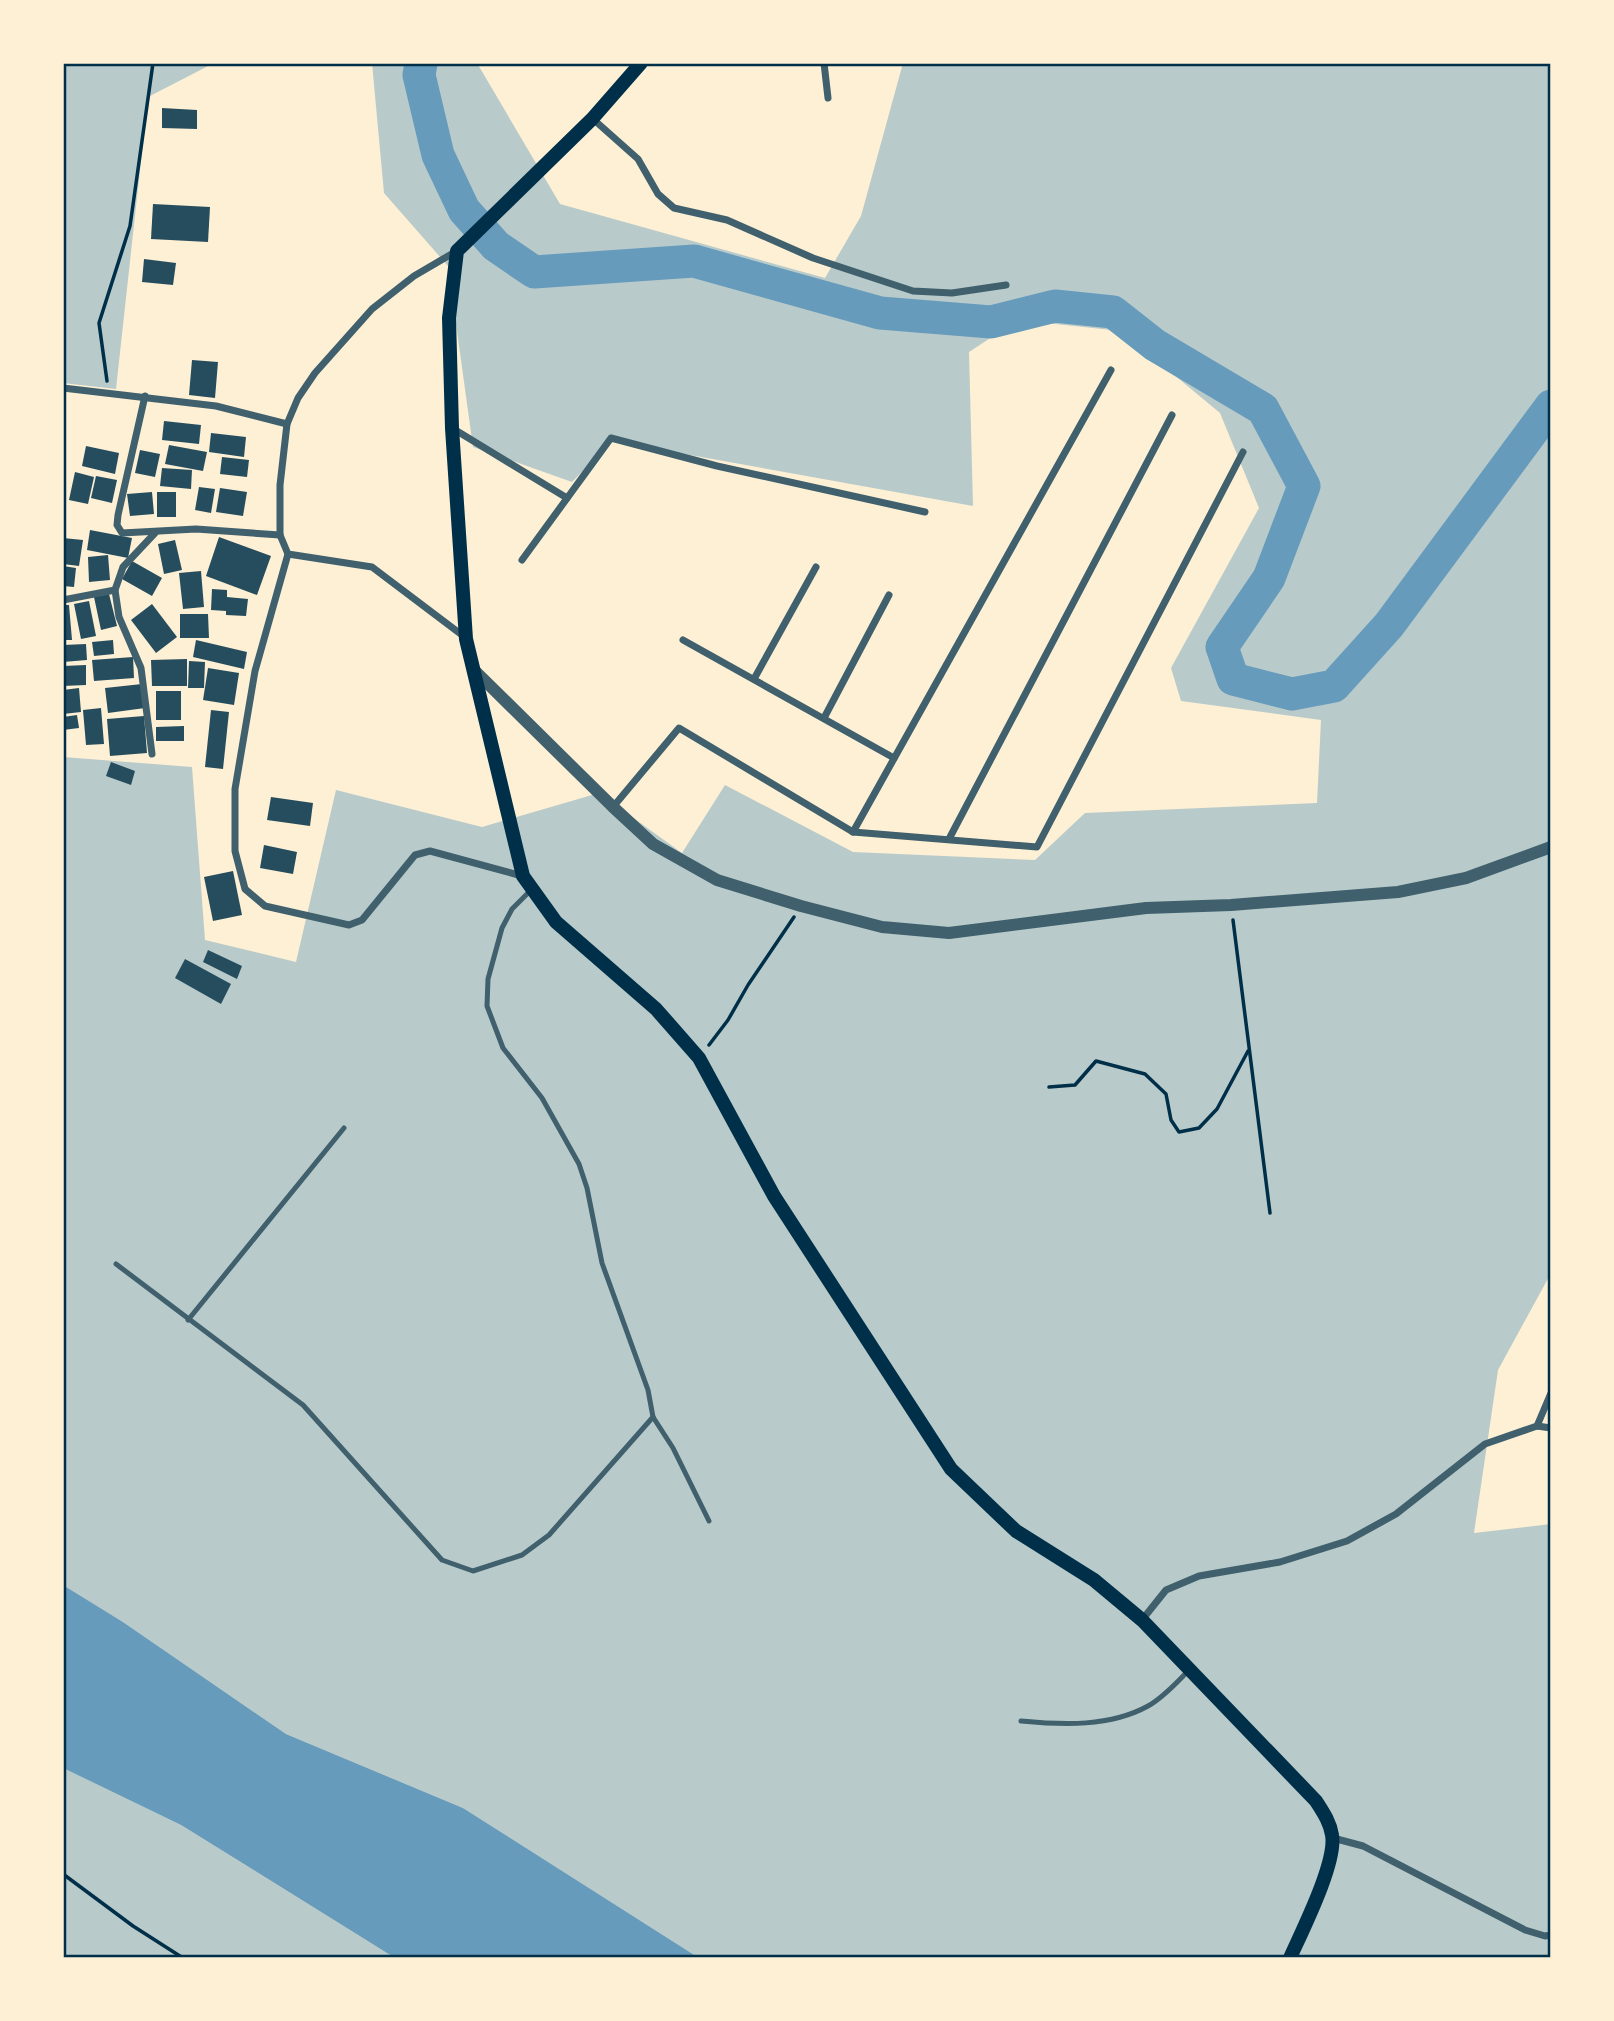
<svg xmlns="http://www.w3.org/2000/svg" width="1614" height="2021" viewBox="0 0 1614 2021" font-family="'Work Sans',sans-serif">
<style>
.green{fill:#b9caca}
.water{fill:#669bbc}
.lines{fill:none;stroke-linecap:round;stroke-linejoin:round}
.river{stroke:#669bbc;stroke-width:33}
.building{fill:#264d5e}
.path{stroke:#003049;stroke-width:3.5}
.service{stroke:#3f606c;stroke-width:5}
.minor{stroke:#3f606c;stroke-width:7}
.tertiary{stroke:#3f606c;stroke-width:12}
.secondary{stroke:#003049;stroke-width:14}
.neatline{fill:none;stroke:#003049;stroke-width:2.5}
</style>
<rect width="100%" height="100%" fill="#fdf0d5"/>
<!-- green -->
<g class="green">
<path d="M63,63H214L148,97L116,389L63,383Z"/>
<path d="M372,63H477L560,204L825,278L861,216L903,63H1551V1273L1498,1370L1474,1533L1551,1524V1958H699L463,1808L286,1734L123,1622L63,1585V757L192,767L205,940L296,962L336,790L482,827L599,793L682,853L725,785L853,852L1035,860L1085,813L1317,803L1321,720L1181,701L1171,668L1259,508L1220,413L1121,331L1018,320L969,352L973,506L612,441L572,482L473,447L448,266L384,193Z"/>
<path d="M63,1768L181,1825L395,1958H63Z"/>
</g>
<!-- water -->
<path class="water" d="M63,1585L123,1622L286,1734L463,1808L699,1958H395L181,1825L63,1768Z"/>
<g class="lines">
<!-- river -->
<path class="river" d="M421,63L419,75L438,155L464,210L496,246L534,272L694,261L880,313L991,322L1055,306L1113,312L1155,345L1263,409L1304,486L1269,578L1222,647L1233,679L1292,694L1334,686L1389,625L1551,406"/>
</g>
<!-- building -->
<g class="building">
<path d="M162,108L197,110V129L162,128Z"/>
<path d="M153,204L210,207L208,242L151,239Z"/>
<path d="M144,259L176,263L173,285L142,282Z"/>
<path d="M192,360L218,362L215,398L189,395Z"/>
<path d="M164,421L201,425L199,444L162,440Z"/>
<path d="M211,433L246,437L244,457L209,452Z"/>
<path d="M169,445L207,452L203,471L165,464Z"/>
<path d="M86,446L119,453L115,474L82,466Z"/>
<path d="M140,450L160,454L155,477L135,473Z"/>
<path d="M222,457L249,460L247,477L220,474Z"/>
<path d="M162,468L192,470L191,489L160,486Z"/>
<path d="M75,472L94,477L88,504L69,500Z"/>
<path d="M96,476L117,480L112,503L91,498Z"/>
<path d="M199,487L215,489L211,513L195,510Z"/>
<path d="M220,488L247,492L243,516L216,512Z"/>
<path d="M152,492L154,514L130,516L127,494Z"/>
<rect x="157" y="492" width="19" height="25"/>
<path d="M90,530L132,538L128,558L87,550Z"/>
<path d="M219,537L271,556L257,595L206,576Z"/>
<path d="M63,538L83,540L79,566L63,564Z"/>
<path d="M175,540L182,570L164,574L158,544Z"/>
<path d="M108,555L110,580L89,582L88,557Z"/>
<path d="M132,561L162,578L152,596L122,579Z"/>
<path d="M63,566L76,568L74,587L63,586Z"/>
<path d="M201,571L204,607L183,609L179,573Z"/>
<path d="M212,589L227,590V597L248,599L246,616L226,615V611L211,610Z"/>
<path d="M109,594L117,626L101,630L94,597Z"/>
<path d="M89,601L96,636L81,639L74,604Z"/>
<path d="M152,604L177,637L156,653L131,620Z"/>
<path d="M63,605H69L72,640H63Z"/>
<path d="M180,614H208L209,638H180Z"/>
<path d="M113,640L114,654L94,656L92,642Z"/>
<path d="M196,640L247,652L244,669L193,657Z"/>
<path d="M86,644L87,660L63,662V645Z"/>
<path d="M133,657L134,678L94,681L92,660Z"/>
<path d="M187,659V686H152L151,660Z"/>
<path d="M189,661L205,662L204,688H188Z"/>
<path d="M86,665V685L63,686V666Z"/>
<path d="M208,668L239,673L234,705L203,700Z"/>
<path d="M142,684L145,708L108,713L105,688Z"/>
<path d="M79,688L81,712L63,714V690Z"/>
<rect x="156" y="691" width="25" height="29"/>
<path d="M101,708L104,744L86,745L83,710Z"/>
<path d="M211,710L229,712L223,769L205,767Z"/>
<path d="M77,715L79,728L63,730V717Z"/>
<path d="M144,716L147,753L110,756L107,719Z"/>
<path d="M184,726V741H156V727Z"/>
<path d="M111,762L135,771L131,785L106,776Z"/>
<path d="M271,797L313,803L310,826L267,820Z"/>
<path d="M264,845L297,852L293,874L260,868Z"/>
<path d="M233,871L242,915L213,921L204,877Z"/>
<path d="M208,950L242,966L237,979L203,962Z"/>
<path d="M185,959L231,984L221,1004L175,978Z"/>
</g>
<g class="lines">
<!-- path -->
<g class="path">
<path d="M107,381L99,323L130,226L153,63"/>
<path d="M1233,920L1270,1213"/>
<path d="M709,1045L728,1020L748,985L794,917"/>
<path d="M1049,1087L1075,1085L1096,1061L1145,1074L1166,1094L1171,1120L1179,1132L1199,1128L1217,1109L1248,1051"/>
<path d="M63,1874L133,1926L183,1958"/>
</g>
<!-- service -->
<g class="service">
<path d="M530,891L512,909L502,928L488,979L487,1006L503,1048L542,1098L579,1164L587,1188L602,1263L648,1390L653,1417L673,1448L709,1521"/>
<path d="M116,1264L303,1405L442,1560L473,1571L522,1555L549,1535L653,1417"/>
<path d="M188,1320L344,1128"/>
<path d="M1021,1721C1063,1725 1110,1727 1148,1706C1164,1697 1177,1682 1189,1670"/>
</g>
<!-- minor -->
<g class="minor">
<path d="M824,63L828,98"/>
<path d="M593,119L638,159L658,194L674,208L727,220L813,258L913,291L952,293L1006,285"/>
<path d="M455,252L414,276L372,309L315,373L298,398L287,424L280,485V535L288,554L372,567L466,638"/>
<path d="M63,388L216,406L287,424"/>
<path d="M145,396L118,515L117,525L122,533L196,529L280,535"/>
<path d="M452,428L567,498"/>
<path d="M288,554L255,671L235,789V851L245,889L265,906L349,925L362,920L415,855L430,851L522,876"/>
<path d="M522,560L611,438L717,466L925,512"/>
<path d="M63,600L115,590"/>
<path d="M683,640L894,758"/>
<path d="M754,679L816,567"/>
<path d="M824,718L889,595"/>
<path d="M152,754L141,668L119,617L115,590L123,567L155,533"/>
<path d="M613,807L679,728L853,832L1111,370"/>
<path d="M853,832L1037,847L1243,452"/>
<path d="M949,839L1172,415"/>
<path d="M1537,1426L1551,1393"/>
<path d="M1142,1620L1166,1590L1199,1576L1280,1562L1347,1541L1396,1514L1485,1444L1537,1426L1551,1428"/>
<path d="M1333,1838L1363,1846L1525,1930L1545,1936L1551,1935"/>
</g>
<!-- tertiary -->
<path class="tertiary" d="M475,671L613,807L653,844L717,880L801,906L882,927L949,933L1146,908L1231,905L1398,892L1466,878L1551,847"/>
<!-- secondary -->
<path class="secondary" d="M641,63L592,119L457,251L449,318L452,428L466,639L523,876L556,922L656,1009L699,1058L774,1196L951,1469L1016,1531L1094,1580L1142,1620L1316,1801C1323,1812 1330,1822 1332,1835C1337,1862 1302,1931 1290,1958"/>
</g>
<!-- border -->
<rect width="1614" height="2021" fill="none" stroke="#fdf0d5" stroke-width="130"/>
<rect x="65" y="65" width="1484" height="1891" class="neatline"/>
</svg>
